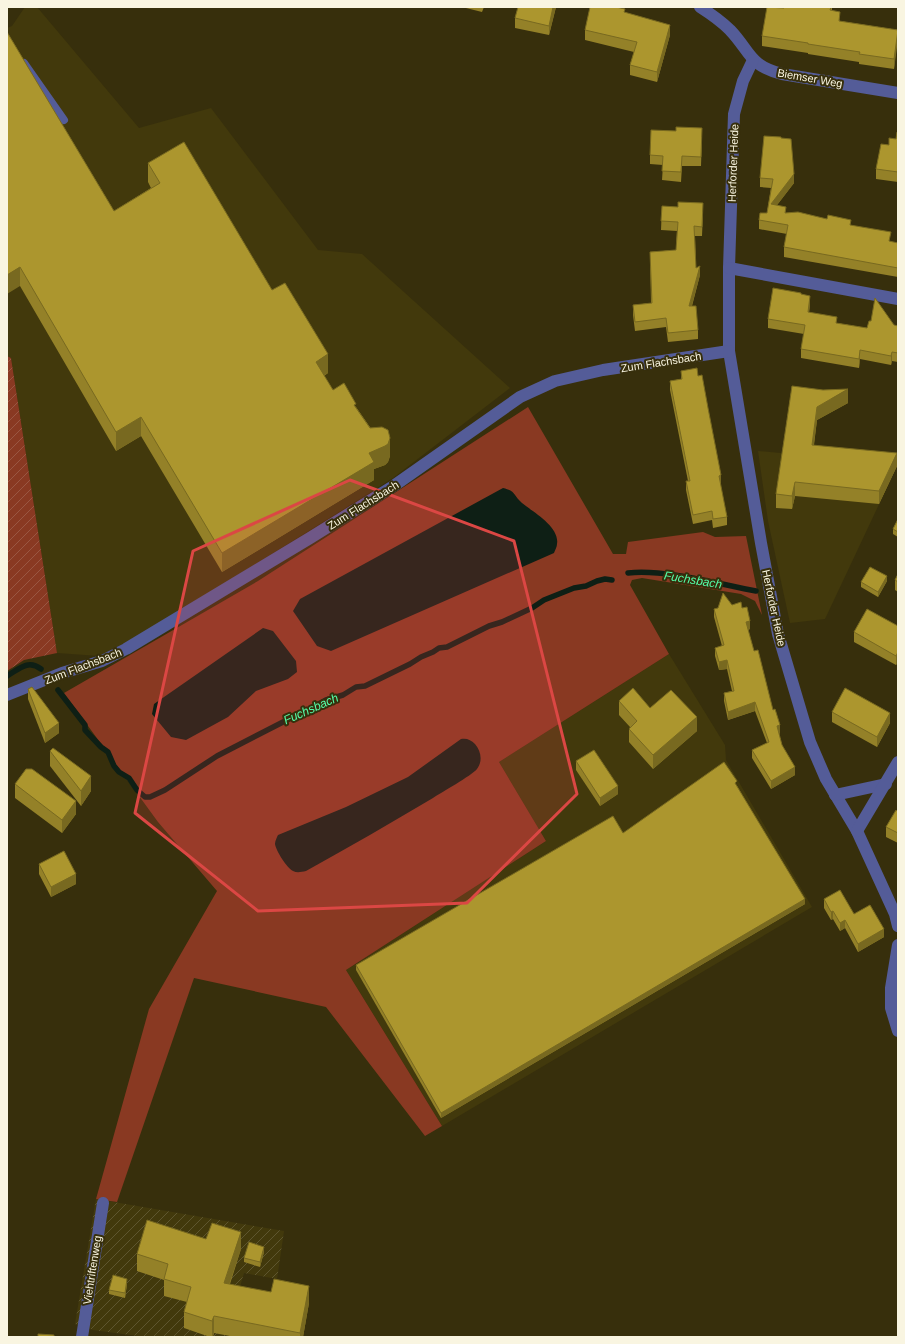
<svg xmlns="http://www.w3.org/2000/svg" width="905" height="1344" viewBox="0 0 905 1344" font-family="Arial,sans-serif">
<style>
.built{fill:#42390c}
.industrial{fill:url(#industrial-furrows)}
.grass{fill:#893922}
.garden{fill:url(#garden-furrows)}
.water{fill:#0e1f15}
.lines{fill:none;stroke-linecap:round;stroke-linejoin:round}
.stream{stroke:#0e1f15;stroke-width:5.5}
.service{stroke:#545c98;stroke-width:8}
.minor{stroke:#545c98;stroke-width:12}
.wall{fill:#948128}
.shaded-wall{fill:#786920}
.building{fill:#ac962e;stroke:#786920}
.marked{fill:#db4744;fill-opacity:0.2;stroke:#db4744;stroke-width:3;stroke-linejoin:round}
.labels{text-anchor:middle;stroke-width:4;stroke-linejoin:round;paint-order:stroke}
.street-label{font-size:11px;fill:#f9f5e1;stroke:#372f0c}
.water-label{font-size:12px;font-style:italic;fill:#54fda7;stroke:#372f0c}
</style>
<defs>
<pattern id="industrial-furrows" width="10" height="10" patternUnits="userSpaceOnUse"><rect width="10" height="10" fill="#42390c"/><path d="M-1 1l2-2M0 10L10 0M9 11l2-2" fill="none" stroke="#5e562f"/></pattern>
<pattern id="garden-furrows" width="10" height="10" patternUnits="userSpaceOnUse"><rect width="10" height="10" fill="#893922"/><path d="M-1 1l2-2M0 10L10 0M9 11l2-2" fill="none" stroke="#9a5642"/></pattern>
</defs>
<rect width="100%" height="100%" fill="#372f0c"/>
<!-- built -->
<g class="built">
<path d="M25,7H37L139,128L211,108L318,250L362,254L510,388L393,478L144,634L99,656L57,653L11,358L7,356V28L12,26Z"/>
<path d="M758,451L898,464L825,619L790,623L768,521Z"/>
<path d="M669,654L725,745L726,760L812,907L442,1126L346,970L546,841L499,762Z"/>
</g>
<!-- industrial -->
<path class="industrial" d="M96,1199L284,1231L277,1279L244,1273L225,1337H145L93,1330L75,1324Z"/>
<!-- grass -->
<path class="grass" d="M528,407L613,554H626L628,542L703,532L715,537L746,536L762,615L755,601L741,594L642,578L632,580L630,585L669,654L499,762L546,841L346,970L442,1126L425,1136L326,1007L194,978L117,1202L96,1199L149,1009L217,891L158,822L64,693L258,581Z"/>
<!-- garden -->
<path class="garden" d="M7,356L11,358L57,653L24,660L7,671Z"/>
<!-- water -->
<g class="water">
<path d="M503,488C516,491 513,495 522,503C533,512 560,527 557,544C557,547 555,550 554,553L331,651L317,646L293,611L300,599Z"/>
<path d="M263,628L273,631L296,661L297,672L288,679L256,691L228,717L186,740L171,737L152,714L154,704Z"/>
<path d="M461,739C467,738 471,740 475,744C481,751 483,761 477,769C471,776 442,792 433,798C391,823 349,847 306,871C301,872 297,873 293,871C287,868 276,851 275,844C275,841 277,837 278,835L346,807L408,777Z"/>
</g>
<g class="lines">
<!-- stream -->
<g class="stream">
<path d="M628,573C666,569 718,584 756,591"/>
<path d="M7,676C19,669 28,659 41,669"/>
<path d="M58,690L85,725V730L101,747L108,752L114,766L119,772L129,778L137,790L145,797H150L165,790L217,756L285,721L306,711L326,700L343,695L356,687L365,686L410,664L421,657L433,652L439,648L447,647L489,626L502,622L532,608L544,600L574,588L586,586L597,581L605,579L612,580"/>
</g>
<!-- service -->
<path class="service" d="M24,63L64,120"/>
<!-- minor -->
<g class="minor">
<path d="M700,7C711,14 721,21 730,30C751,52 748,65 782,74L898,93"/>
<path d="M753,60L743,81L734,114L729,268V351L761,543L778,634L810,742L826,779L857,831L895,914L898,926"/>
<path d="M729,268L898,299"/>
<path d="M7,695L62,673L102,661L126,649L310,538L395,485L520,397L555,381L603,370L729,351"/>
<path d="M835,795L886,784"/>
<path d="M857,831L898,762"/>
<path d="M898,945L891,988V1008L898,1031"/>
<path d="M82,1337L103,1203"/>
</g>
</g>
<!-- wall -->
<g class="wall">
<path d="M462,7H484L482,12Z"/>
<path d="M556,7L549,35L515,28V18Z"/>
<path d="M832,7V10L840,21L898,30L894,69L859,64V62L808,54V53L762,46V36L784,8Z"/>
<path d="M625,12L670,35L657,82L630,75V65L634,52L585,40V30Z"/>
<path d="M7,32L114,211L151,188L148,182V163L272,290L328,373L324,376L333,390L356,407L390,456L388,462L385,465L374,469V480L222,572L141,436L116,451L20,286Z"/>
<path d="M898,132V182L876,179V169L889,145L896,139Z"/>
<path d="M702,137L701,166H682L681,182L662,180L663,165L650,164V155Z"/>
<path d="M781,138L794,183L777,205L786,213L851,225L891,242L898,243V277L784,257V247L787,234L759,229V220L767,213L771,188L760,187V178Z"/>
<path d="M662,206L703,212L702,236H695L696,268L700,275L692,306L698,330V339L668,342L666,327L635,331L633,315V305L651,303L650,252L676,250L677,231L661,230Z"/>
<path d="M801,295L810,305L809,312L837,323L867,328L894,325L898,326V362L892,361L891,365L860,359L859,368L801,358V349L804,334L768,328V319Z"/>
<path d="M681,371L721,484H720L727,517V525L713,528L712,520L693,524L686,490V481H688L670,390V381L681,379Z"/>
<path d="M792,386L848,403L817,420L814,445L897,466L879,504L795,496L792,509L776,508V494Z"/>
<path d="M898,519V537L893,534V529Z"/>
<path d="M898,574V592L895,590V580Z"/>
<path d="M887,581L878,597L861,587V582Z"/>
<path d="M742,608L750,629L748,630L754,651L780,733L779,734L782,745L795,775L771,789L752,758V750L767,743L755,711L728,720L724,701V693L732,691L727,669L719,670L715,656V648L722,646L714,617V609Z"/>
<path d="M898,626V662L896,665L854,642V632Z"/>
<path d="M28,689L59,733L45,743L28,699Z"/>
<path d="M619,701L650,708L697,731L653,769L629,742V729L630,727L619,715Z"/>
<path d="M832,712L890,723L877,747L832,722Z"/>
<path d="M50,751L91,791L81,806L50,766Z"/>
<path d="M576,761L618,794L600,806L576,770Z"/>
<path d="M15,784L76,814L62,833L15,798Z"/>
<path d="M737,786L805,904L441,1118L356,970V965L623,833Z"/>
<path d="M898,812V843L886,837V827Z"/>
<path d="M39,864L76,884L51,897L39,874Z"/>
<path d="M824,899L854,914L884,937L858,952L845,928L840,931L833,919L831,920L824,908Z"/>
<path d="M206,1239L241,1249L230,1284L309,1303L303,1337H235L214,1333L213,1337H210L184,1328V1312L187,1302L164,1296V1280L137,1271V1254Z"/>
<path d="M264,1252L260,1267L244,1262V1258Z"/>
<path d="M127,1284L125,1298L109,1294V1290Z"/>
</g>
<!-- shaded-wall -->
<g class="shaded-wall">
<path d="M553,7H556L549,35V26Z"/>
<path d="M670,25V35L657,82V72Z"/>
<path d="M898,30V40L894,69V59Z"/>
<path d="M794,174V183L771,213V204Z"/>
<path d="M700,266V275L689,316V306Z"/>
<path d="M20,267V286L7,294V275Z"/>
<path d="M810,296V305L808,321V312Z"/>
<path d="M860,350V359L859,368V359Z"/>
<path d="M892,352V361L891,365V356Z"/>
<path d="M328,354V373L316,380V362Z"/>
<path d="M848,389V403L817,420L812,458V445L817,407Z"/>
<path d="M141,417V436L116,451V432Z"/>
<path d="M390,438V456L388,462L385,465L374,469V480L222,572V553L369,453Z"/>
<path d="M897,453V466L879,504V491Z"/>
<path d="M721,475V484L719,485V476Z"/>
<path d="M795,482V496L792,509V496Z"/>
<path d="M887,576V581L878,597V592Z"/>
<path d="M750,621V629L746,630V622Z"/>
<path d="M898,652V662L896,665V656Z"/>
<path d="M727,660V669L719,670V662Z"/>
<path d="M755,702V711L728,720V712Z"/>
<path d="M890,713V723L877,747V737Z"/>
<path d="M697,717V731L653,769V755Z"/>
<path d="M59,723V733L45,743V733Z"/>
<path d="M780,725V733L777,734V726Z"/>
<path d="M795,767V775L771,789V781Z"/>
<path d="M91,776V791L81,806V791Z"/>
<path d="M618,786V794L600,806V798Z"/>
<path d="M76,801V814L62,833V820Z"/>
<path d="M76,874V884L51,897V887Z"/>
<path d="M805,899V904L441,1118V1113Z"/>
<path d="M833,911V919L831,920V912Z"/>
<path d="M845,920V928L840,931V923Z"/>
<path d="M884,929V937L858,952V944Z"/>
<path d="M241,1232V1249L224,1300V1283Z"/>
<path d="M264,1247V1252L260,1267V1262Z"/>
<path d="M127,1279V1284L125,1298V1293Z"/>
<path d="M309,1286V1303L303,1337H300V1333Z"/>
<path d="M214,1316V1333L212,1337V1321Z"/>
</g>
<!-- building -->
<g class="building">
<path d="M518,7H553L549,26L515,18Z"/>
<path d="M590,7H616L625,9L624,12L670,25L657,72L630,65L637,42L585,30Z"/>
<path d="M767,7L784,8V7H831L830,10L840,12L839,21L898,30L894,59L859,54L860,52L808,44V43L762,36Z"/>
<path d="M7,32L114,211L160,183L148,163L184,142L272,290L285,283L328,354L316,362L333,390L344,383L356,404L354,405L370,428L382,427L388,430L390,438L388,444L385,446L369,453L374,462L222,553L141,417L116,432L20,267L7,275Z"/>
<path d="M676,127L702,128L701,157L682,156L681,172L662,171L663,156L650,155L651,130L676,131Z"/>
<path d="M897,132H898V172L876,169L881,144L889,145V138L896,139Z"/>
<path d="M764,136L781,137V138L791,139L794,174L771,204L786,207L785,213L798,212L827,219L828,215L851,220L850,225L891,232L889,241L898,243V268L784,247L788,225L759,220L760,213H767L773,179L760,178Z"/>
<path d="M678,202L703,203L702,227L694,226L696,268L700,266L689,306H696L698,330L668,333L666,318L635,322L633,305L652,303L650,252L676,250L678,222L661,221L662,206L678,207Z"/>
<path d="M773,288L801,293V294L810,296L808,312L837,317L836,323L867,328L869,321H871L875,298L894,325L898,326V353L892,352L891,356L860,350L859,359L801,349L805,325L768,319Z"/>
<path d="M697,368L698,376L702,375L708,408L721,475L719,476L727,517L713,519L712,511L693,515L686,481H690L670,381L682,379L681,371Z"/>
<path d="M792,386L823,390L848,389L817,407L812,445L897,453L879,491L795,482L792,496L776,494Z"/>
<path d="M898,519V532L893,529Z"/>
<path d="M870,567L887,576L878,592L861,582Z"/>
<path d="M898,574V582L895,580Z"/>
<path d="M723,593L732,605L741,602L742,608L747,607L750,621L746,622L754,651L758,650L773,710L775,709L780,725L777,726L782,745L795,767L771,781L752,750L769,742L755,702L728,712L724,693L734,691L727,660L719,662L715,648L724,645L714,609L718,608Z"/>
<path d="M867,609L898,626V652L896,656L854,632Z"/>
<path d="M32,687L59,723L45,733L28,689Z"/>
<path d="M633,688L650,708L671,690L697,717L653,755L629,729L637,721L619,701Z"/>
<path d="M845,688L890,713L877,737L832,712Z"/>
<path d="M53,748L91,776L81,791L50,751Z"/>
<path d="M594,750L618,786L600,798L576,761Z"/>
<path d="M724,762L737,781L735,783L805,899L441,1113L356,965L613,816L623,833Z"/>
<path d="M26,769H32L76,801L62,820L15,784Z"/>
<path d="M896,810L898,812V833L886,827Z"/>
<path d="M64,851L76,874L51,887L39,864Z"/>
<path d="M840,890L854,914L870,905L884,929L858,944L845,920L840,923L833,911L831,912L824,899Z"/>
<path d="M147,1220L206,1239L212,1223L241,1232L224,1283L271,1292L274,1279L309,1286L300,1333L214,1316L212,1321L184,1312L191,1287L164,1279L168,1264L137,1254Z"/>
<path d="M249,1242L264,1247L260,1262L244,1258Z"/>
<path d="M113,1275L127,1279L125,1293L109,1290Z"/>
<path d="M38,1334L54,1335V1337H38Z"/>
</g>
<!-- marked area -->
<path class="marked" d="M350,480L514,541L577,794L467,903L258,911L135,813L193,551Z"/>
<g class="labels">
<!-- street labels -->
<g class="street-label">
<text transform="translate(810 78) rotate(10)" y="4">Biemser Weg</text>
<text transform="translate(733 163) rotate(-88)" y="4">Herforder Heide</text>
<text transform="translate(661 362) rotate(-9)" y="4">Zum Flachsbach</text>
<text transform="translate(363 505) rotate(-32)" y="4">Zum Flachsbach</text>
<text transform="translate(774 608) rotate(78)" y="4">Herforder Heide</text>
<text transform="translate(83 666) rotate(-21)" y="4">Zum Flachsbach</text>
<text transform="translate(92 1270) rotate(-81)" y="4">Viehtriftenweg</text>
</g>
<!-- water labels -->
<g class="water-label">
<text transform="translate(693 580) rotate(9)" y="4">Fuchsbach</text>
<text transform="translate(311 709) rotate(-24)" y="4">Fuchsbach</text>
</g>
</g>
<!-- border -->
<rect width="905" height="1344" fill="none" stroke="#f9f5e1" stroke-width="16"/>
</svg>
